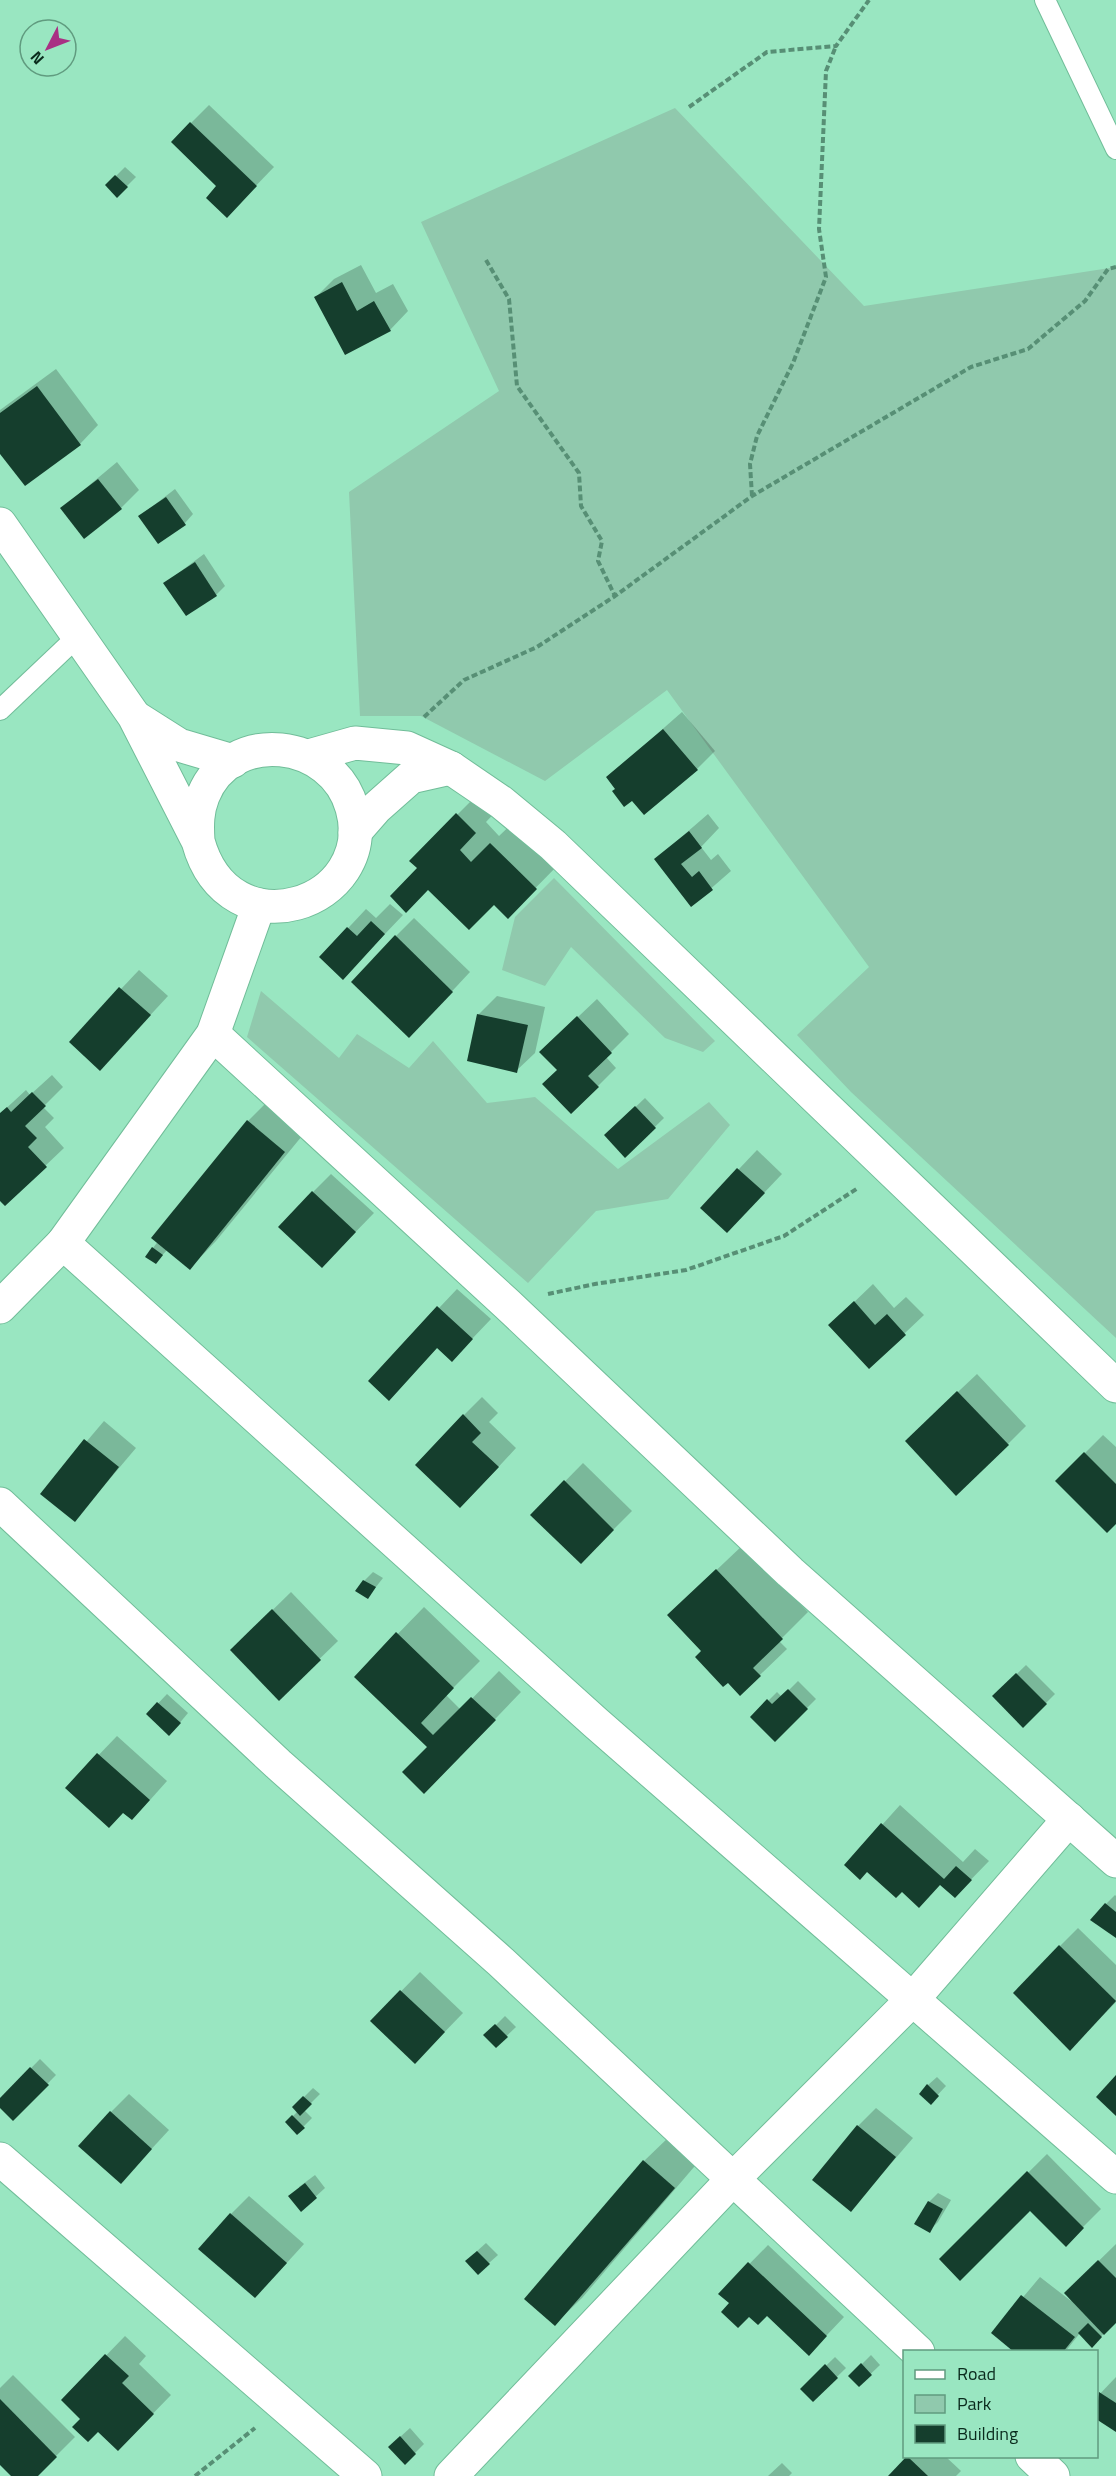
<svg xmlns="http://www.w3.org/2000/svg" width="1116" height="2476" viewBox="0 0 1116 2476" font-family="'Titillium Web',sans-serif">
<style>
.green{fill:#90c9ad}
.shadow{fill:#0003}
.building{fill:#153e2d}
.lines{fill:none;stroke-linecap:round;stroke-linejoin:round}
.service-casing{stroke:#71bd99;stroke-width:22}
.minor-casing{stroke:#71bd99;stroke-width:35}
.tertiary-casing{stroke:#71bd99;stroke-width:35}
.path{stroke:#578f75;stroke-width:4;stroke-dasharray:6 3;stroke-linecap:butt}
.service{stroke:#fff;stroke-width:20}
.minor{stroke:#fff;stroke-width:33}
.tertiary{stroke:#fff;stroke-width:33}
</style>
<rect width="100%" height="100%" fill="#99e6c1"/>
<!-- green -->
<g class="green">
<path d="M675,108L864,306L1116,267V1338L851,1092L797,1035L869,967L667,690L545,781L421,716H360L349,492L499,391L421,222Z"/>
<path d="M554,878L715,1041L703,1052L665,1038L571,947L545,986L502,970L515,917Z"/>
<path d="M261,991L339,1058L357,1034L409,1068L433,1041L487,1103L535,1097L618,1169L709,1102L730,1125L668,1199L596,1211L528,1283L247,1037Z"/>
</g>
<!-- shadow -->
<g class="shadow">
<path d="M209,105L274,167L245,197L218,186L191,123Z"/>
<path d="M125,167L136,177L117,196L107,185Z"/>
<path d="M361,265L376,293L393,284L408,311L390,330L316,297L334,279Z"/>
<path d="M56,369L98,425L80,444L0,451V410Z"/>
<path d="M117,462L139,490L121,508H62Z"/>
<path d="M175,489L193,514L185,523L140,516Z"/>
<path d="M204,554L225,586L216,595L165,583Z"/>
<path d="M682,712L715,751L697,769L632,799L608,777Z"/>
<path d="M484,788L502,805L486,822L499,836L518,818L562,861L508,916L494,903L411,861Z"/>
<path d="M708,814L719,828L701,847L711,860L718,854L731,871L692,905L656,859Z"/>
<path d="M390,904L403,915L343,978L321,957L366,909L376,918Z"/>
<path d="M414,918L470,972L427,1018L396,936Z"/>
<path d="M139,970L168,996L118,1050L71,1042Z"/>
<path d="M497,996L545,1007L535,1053L516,1071L478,1015Z"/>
<path d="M597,999L629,1034L606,1057L616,1068L598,1086L559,1070L560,1034Z"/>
<path d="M52,1075L63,1087L43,1107L54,1118L45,1127L64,1148L5,1204L0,1199V1114L26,1090L30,1095Z"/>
<path d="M275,1094L311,1125L216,1241L190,1268L167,1250L156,1262L153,1248L248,1121Z"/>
<path d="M645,1098L664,1118L625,1156L606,1135Z"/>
<path d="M757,1150L782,1174L745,1213L702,1208Z"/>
<path d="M331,1174L374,1213L340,1248L313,1192Z"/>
<path d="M873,1284L894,1308L906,1297L924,1315L869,1367L849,1307Z"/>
<path d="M457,1289L491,1319L470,1341L438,1347L389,1399L370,1381Z"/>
<path d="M977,1374L1026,1426L1008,1444L925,1423Z"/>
<path d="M482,1397L498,1413L489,1422L516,1448L479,1488L464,1415Z"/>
<path d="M104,1421L136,1448L75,1520L42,1494Z"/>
<path d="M1103,1435L1116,1447V1522L1057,1481Z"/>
<path d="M583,1463L632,1511L581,1562L532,1515Z"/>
<path d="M744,1544L808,1612L779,1641L787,1649L740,1694L669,1615Z"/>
<path d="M373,1572L383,1578L368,1597L364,1581Z"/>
<path d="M291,1592L338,1641L279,1698L232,1650Z"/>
<path d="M424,1607L480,1661L446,1695L461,1710L499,1671L521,1692L451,1765L356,1677Z"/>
<path d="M1026,1665L1055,1694L1023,1726L994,1696Z"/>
<path d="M798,1681L816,1699L775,1740L752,1717L777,1692L782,1697Z"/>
<path d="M167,1694L188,1713L178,1725L148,1714Z"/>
<path d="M117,1736L167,1781L150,1800L124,1811L67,1788Z"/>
<path d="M900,1805L963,1862L975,1849L989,1861L955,1896L941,1884L902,1890L868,1870L846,1865Z"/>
<path d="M1115,1895L1116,1896V1937L1106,1904Z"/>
<path d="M1078,1928L1116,1965V2002L1088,2031L1060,1946Z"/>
<path d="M420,1972L463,2013L433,2044L372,2021Z"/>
<path d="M505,2016L516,2027L496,2046L486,2035Z"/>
<path d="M40,2059L56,2075L13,2119L0,2106V2100Z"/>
<path d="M937,2077L946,2086L930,2103L928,2085Z"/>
<path d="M313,2088L320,2094L304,2110L312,2118L297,2133L287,2122L298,2111L294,2107Z"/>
<path d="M129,2094L169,2130L121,2182L111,2112Z"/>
<path d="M876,2108L913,2138L851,2210L858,2126Z"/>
<path d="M671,2135L700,2160L582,2298L555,2324L644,2161Z"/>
<path d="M1047,2154L1101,2209L1066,2244L1030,2209L941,2259Z"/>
<path d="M315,2175L325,2188L301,2210L299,2187Z"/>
<path d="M938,2193L951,2200L938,2222L929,2231V2202Z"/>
<path d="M249,2196L304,2244L273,2278L231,2214Z"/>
<path d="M486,2243L498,2255L489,2263L476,2252Z"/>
<path d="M1116,2244V2321L1092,2346L1080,2333L1065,2352H1017L993,2333L1040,2277L1071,2301L1066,2293Z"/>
<path d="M768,2245L844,2317L809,2354L767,2314L731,2303L720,2294Z"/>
<path d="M125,2336L146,2356L139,2364L171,2395L136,2431L98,2430L63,2400Z"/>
<path d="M871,2355L880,2365L859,2385L850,2376Z"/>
<path d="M835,2357L846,2368L813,2400L802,2389Z"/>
<path d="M13,2375L75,2437L36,2476H13L0,2463V2388Z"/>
<path d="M1116,2377V2430L1096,2417V2398Z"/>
<path d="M410,2428L424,2444L415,2453L399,2438Z"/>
<path d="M908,2456H945L961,2471L956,2476H890Z"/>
<path d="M782,2463L792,2473L789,2476H768Z"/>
</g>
<!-- building -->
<g class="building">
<path d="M190,122L257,186L227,218L206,198L216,186L171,142Z"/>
<path d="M115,175L128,187L117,198L105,185Z"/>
<path d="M342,282L357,311L374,301L391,331L345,355L314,297Z"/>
<path d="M37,386L81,445L25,486L0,454V413Z"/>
<path d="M98,479L122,509L84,539L60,508Z"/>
<path d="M166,497L186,525L158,544L138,516Z"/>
<path d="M195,562L217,596L186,616L163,583Z"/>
<path d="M663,729L698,770L644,815L632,801L624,807L612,791L615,789L606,777Z"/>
<path d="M456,813L476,833L460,850L471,862L490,843L537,889L508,919L494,905L469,930L428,890L406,913L390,896L417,868L409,861Z"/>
<path d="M689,831L702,848L681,864L692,877L699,871L713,890L691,907L654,859Z"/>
<path d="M371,921L385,934L343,980L319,957L347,927L357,936Z"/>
<path d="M395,935L453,992L409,1038L351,982Z"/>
<path d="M119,987L151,1015L100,1071L69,1042Z"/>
<path d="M477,1014L528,1025L517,1073L467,1061Z"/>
<path d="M577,1016L612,1053L588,1076L599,1087L571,1114L542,1084L557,1070L539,1052Z"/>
<path d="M32,1092L46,1106L25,1126L37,1138L28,1147L47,1167L5,1206L0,1201V1113L7,1107L11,1112Z"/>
<path d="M635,1106L656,1128L625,1158L604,1135Z"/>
<path d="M247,1120L285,1152L190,1270L151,1238Z"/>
<path d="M737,1168L765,1193L727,1233L700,1208Z"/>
<path d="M312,1191L356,1232L322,1268L278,1227Z"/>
<path d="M152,1247L163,1255L156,1264L145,1257Z"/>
<path d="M854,1301L875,1325L887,1314L906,1335L869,1369L828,1325Z"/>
<path d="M437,1306L473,1339L452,1362L437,1348L389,1401L368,1381Z"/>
<path d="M957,1391L1009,1445L956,1496L905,1441Z"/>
<path d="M463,1414L481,1433L472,1442L499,1467L460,1508L415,1465Z"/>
<path d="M84,1439L119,1467L75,1522L40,1494Z"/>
<path d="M1084,1452L1116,1484V1524L1107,1533L1055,1481Z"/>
<path d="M564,1480L614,1530L581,1564L530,1515Z"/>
<path d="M716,1569L783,1639L753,1668L761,1676L740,1696L728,1683L723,1687L695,1657L701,1651L667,1615Z"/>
<path d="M363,1580L376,1587L368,1599L355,1591Z"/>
<path d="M272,1609L321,1660L279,1701L230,1650Z"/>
<path d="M396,1632L454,1688L421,1723L433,1735L471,1697L496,1720L424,1794L402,1772L427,1747L354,1677Z"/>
<path d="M1016,1673L1047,1704L1023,1728L992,1696Z"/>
<path d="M788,1689L808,1709L775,1742L750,1717L767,1699L772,1704Z"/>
<path d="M157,1702L181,1723L169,1736L146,1714Z"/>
<path d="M97,1753L150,1800L132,1820L123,1813L109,1828L65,1788Z"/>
<path d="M881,1823L944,1879L956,1866L972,1880L955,1898L940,1885L919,1908L902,1892L896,1898L867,1872L860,1880L844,1865Z"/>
<path d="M1105,1903L1116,1912V1938L1090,1920Z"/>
<path d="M1059,1945L1116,2001L1070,2051L1013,1993Z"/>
<path d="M400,1990L445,2032L415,2064L370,2021Z"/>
<path d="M495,2024L508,2037L496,2048L483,2035Z"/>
<path d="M30,2067L49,2085L13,2121L0,2108V2098Z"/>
<path d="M1116,2075V2116L1096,2097Z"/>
<path d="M927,2084L939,2096L931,2105L919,2094Z"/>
<path d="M303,2096L312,2104L300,2116L292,2107Z"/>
<path d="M110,2111L152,2149L121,2184L78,2146Z"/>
<path d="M292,2115L305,2128L297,2135L285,2122Z"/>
<path d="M857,2125L896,2157L851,2212L812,2180Z"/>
<path d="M643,2160L675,2188L555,2326L524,2299Z"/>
<path d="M1027,2171L1084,2228L1066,2247L1030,2211L960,2281L939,2259Z"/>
<path d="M305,2183L317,2198L301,2212L288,2196Z"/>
<path d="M928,2201L943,2209L930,2233L914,2224Z"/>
<path d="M230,2213L287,2263L255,2298L198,2249Z"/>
<path d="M477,2251L490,2264L478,2275L465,2261Z"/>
<path d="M1098,2260L1116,2278V2323L1104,2335L1064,2293Z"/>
<path d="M748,2262L827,2336L809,2356L767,2316L758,2325L749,2317L738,2328L721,2312L729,2303L718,2294Z"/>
<path d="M1021,2295L1075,2337L1063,2352H1014L991,2333Z"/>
<path d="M1088,2323L1102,2337L1092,2348L1078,2333Z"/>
<path d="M105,2354L129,2376L122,2383L154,2414L118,2451L98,2432L88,2442L72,2427L80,2419L61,2400Z"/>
<path d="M861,2363L872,2375L859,2387L848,2376Z"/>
<path d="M825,2364L838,2378L813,2402L800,2389Z"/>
<path d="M1099,2392L1116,2403V2432L1096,2419Z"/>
<path d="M0,2399L57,2457L38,2476H11L0,2465Z"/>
<path d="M400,2436L416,2454L405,2465L388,2447Z"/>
<path d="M907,2456L928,2476H888Z"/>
</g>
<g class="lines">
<!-- service casing -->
<g class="service-casing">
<g id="service">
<path d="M1045,0L1116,149"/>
<path d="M0,710L77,637"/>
</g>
</g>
<!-- minor casing -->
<g class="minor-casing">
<g id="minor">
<path d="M213,1034L507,1304L790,1572L1116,1861"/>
<path d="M63,1243L596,1723L1116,2177"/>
<path d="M0,1307L63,1243L213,1034L259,905"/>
<path d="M0,1504L278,1764L501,1962L733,2179L451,2476"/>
<path d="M0,2159L365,2476"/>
<path d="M918,2352L733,2179L913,1999L1069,1819"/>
<path d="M1032,2456L1053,2476"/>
</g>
</g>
<!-- tertiary casing -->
<g class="tertiary-casing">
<g id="tertiary">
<path d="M0,524L134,716L198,841C229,955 379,904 352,808C333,739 231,726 203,796C197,811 197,825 198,841"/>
<path d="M138,719L179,745L233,761"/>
<path d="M309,756L355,743L407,748L451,768L501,802L553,845L1116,1386"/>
<path d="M355,832L376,808L411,777L451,768"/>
</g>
</g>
<!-- path -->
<g class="path">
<path d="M689,107L767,52L836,46L869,0"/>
<path d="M486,260L509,299L517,386L579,473L581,506L602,541L598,561L615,596"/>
<path d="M752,496L750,464L757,436L793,363L826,277L819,229L826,71L836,46"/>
<path d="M424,717L464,680L537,647L615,596L752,496L971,367L1028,349L1085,301L1108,269L1116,267"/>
<path d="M548,1294L595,1284L686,1270L784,1236L858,1188"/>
<path d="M195,2476L255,2428"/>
</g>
<!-- service -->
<use href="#service" class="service"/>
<!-- minor -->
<use href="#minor" class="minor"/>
<!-- tertiary -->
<use href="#tertiary" class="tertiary"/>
</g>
<!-- legend -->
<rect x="903" y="2350" width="195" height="108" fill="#99e6c1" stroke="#609b7f" stroke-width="1.5"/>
<rect x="915" y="2370" width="30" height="9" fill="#ffffff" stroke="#609b7f" stroke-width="1.5"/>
<text x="957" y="2380" font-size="18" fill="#0a2b1d">Road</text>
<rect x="915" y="2395" width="30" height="18" fill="#90c9ad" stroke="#609b7f" stroke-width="1.5"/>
<text x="957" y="2410" font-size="18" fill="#0a2b1d">Park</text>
<rect x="915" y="2425" width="30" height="18" fill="#153e2d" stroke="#609b7f" stroke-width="1.5"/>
<text x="957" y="2440" font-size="18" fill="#0a2b1d">Building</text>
<!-- north arrow -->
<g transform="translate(48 48) rotate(228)"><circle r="28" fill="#99e6c1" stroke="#609b7f" stroke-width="1.5"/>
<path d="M0-4.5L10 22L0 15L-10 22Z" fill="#a93084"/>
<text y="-9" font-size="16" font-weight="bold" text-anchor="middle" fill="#0a2b1d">N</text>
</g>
</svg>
